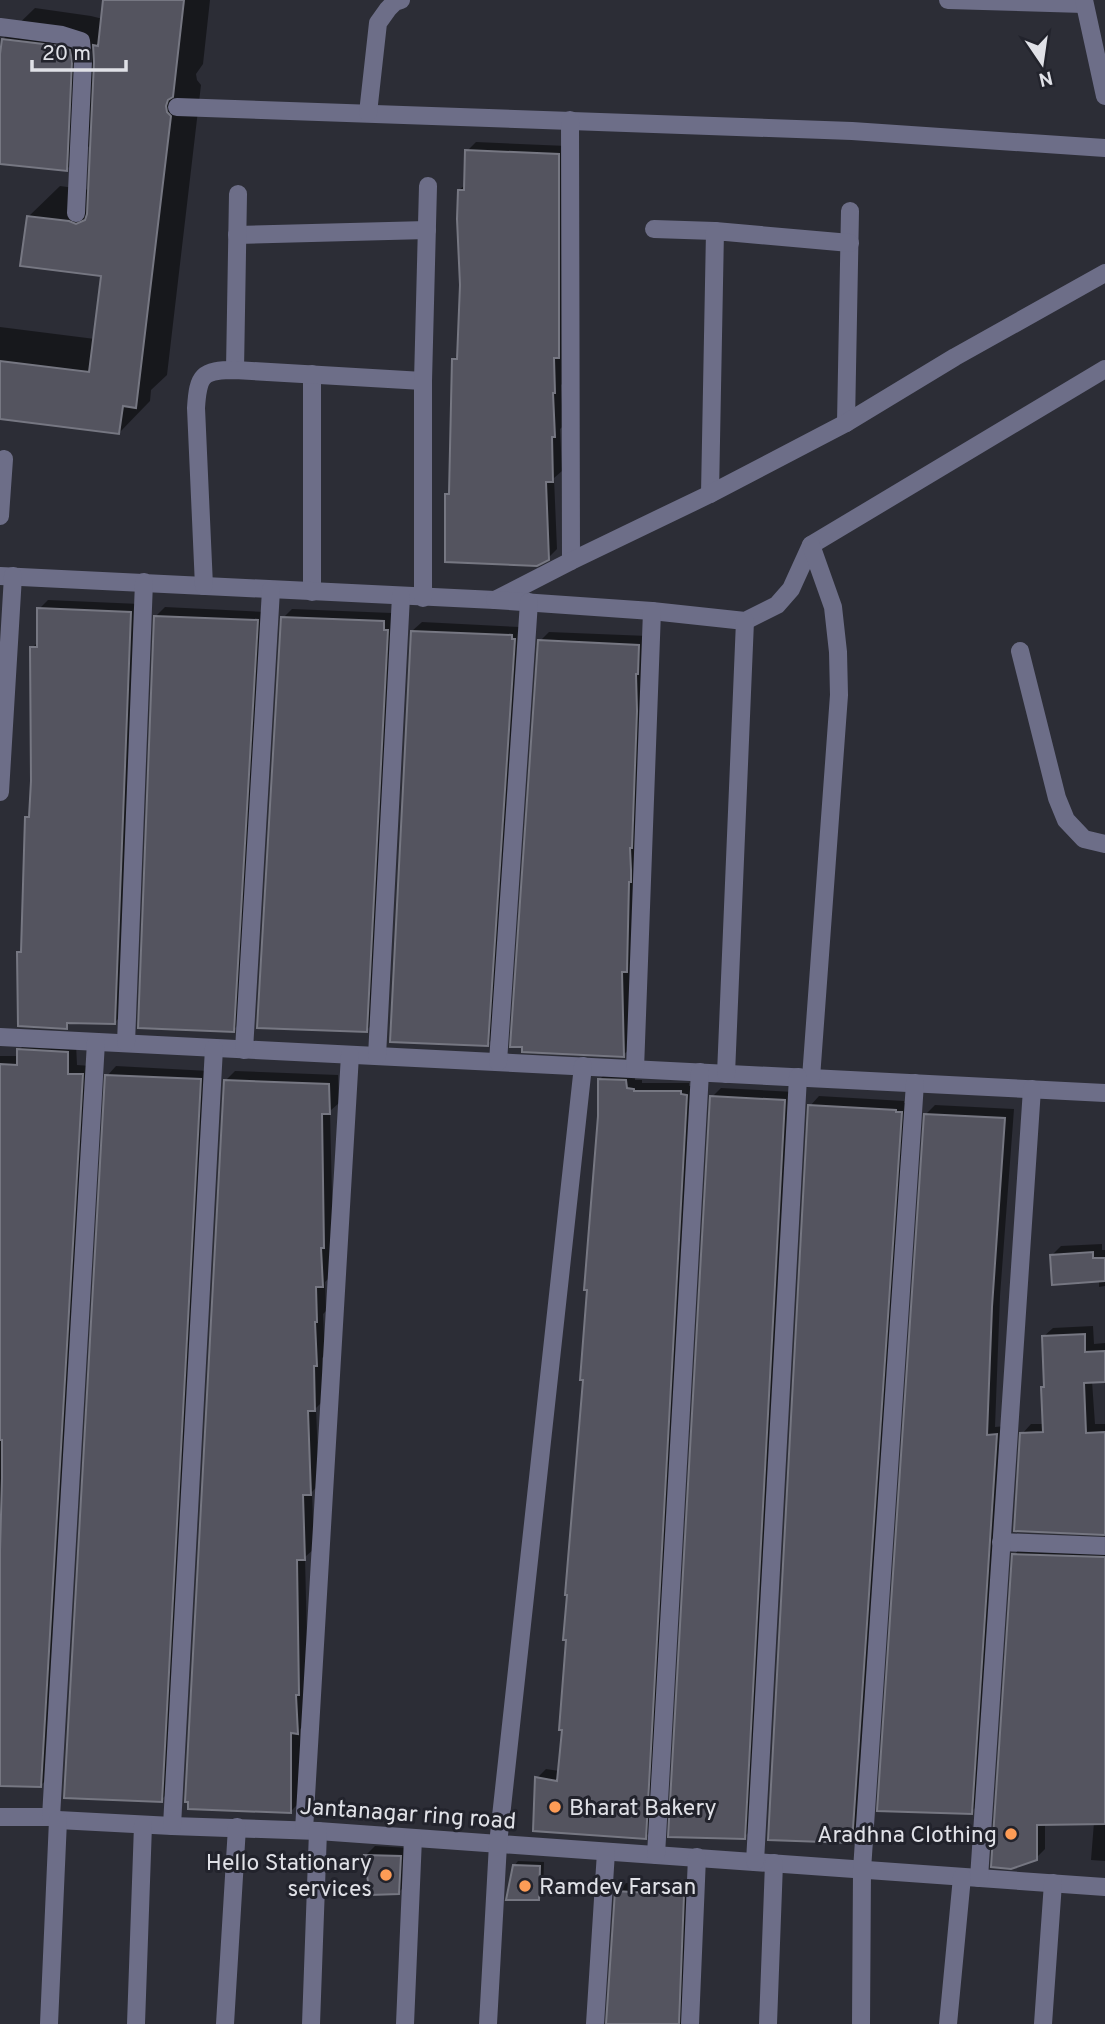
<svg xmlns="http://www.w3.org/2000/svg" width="1105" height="2024" viewBox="0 0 1105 2024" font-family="Overpass,sans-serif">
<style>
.shadow{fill:#0007}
.building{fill:#54545f;stroke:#767782;stroke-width:2}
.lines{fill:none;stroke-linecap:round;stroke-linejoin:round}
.minor{stroke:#6d6e88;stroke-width:18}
.poi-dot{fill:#fd9c56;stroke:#22232c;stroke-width:2.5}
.labels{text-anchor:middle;stroke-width:6;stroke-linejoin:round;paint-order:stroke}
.poi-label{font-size:23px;fill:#e0e1e7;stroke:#22232c;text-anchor:start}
.street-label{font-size:23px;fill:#e0e1e7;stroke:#22232c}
</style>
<rect width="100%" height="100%" fill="#2c2d36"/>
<!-- shadow -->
<g class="shadow">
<path d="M105,0H210L203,64L196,74L197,80L201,85L167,375L151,390L150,401L119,433L0,418V327L95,339L103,274L28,217L60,186L90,190L92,143L66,170L0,163V70L3,39L35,8L91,16L103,19Z"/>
<path d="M476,142L567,146L564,382L561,385L563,426L560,429L562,471L554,478L557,549L548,558L446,495L451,490L454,359L458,355L462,285L459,190L466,184L467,151Z"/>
<path d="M48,600L140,604L124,1013L115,1022L73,1021L66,1027L19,952L23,948L26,817L31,813L32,782V648L39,641V609Z"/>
<path d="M165,607L266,612L242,1021L233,1030L156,616Z"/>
<path d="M292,609L392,613L375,1021L366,1031L283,618Z"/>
<path d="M422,622L520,627L496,1035L487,1045L412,631Z"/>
<path d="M549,632L648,636L633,1046L623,1055L540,641Z"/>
<path d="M28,1041L76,1043L77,1065L91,1066L50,1776L41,1785L0,1783V1056H19V1050Z"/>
<path d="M116,1066L209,1071L170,1791L161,1800L107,1076Z"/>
<path d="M609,1070L635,1072V1080H642V1083H689V1086H696L654,1828L645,1837L537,1778L546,1769L559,1771L584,1378L589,1288H586L600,1079Z"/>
<path d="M235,1071L338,1075L339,1103L330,1111L333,1237L330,1241L331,1276L325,1282L326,1311L323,1314L325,1355L322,1358L324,1400L316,1408L319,1484L312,1492L314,1549L305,1557L308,1684L306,1723L300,1729V1802L291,1811L225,1081Z"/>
<path d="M721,1088L794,1092L753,1828L744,1837L712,1097Z"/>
<path d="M819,1096L904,1101V1103H910L861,1832L852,1841L810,1106Z"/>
<path d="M935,1105L1014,1109L1000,1296L995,1427L1006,1426L980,1803L971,1812L926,1114Z"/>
<path d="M1102,1244V1250H1105V1286L1099,1287V1280L1052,1255L1061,1246Z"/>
<path d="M1093,1326L1094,1344L1105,1343V1380L1092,1381L1095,1424H1105V1501L1022,1434L1031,1424H1044L1043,1387L1046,1384L1043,1337L1053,1328Z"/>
<path d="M1023,1545L1105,1550V1861L1091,1860L1094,1822L1045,1823V1849L1036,1858L1014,1555Z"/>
<path d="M375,1846L409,1848L408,1883L398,1893L366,1855Z"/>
<path d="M518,1861L544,1862L543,1894L538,1898L514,1866Z"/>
<path d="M626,1883L692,1887L691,2024H608L617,1892Z"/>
</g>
<!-- building -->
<g class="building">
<path d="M103,0H184L173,97L168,100L166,106L167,112L171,116L136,408L123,406L119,434L0,419V361L89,372L101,276L20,266L27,216L69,221L76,224L85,220L87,214L94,62L93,45L98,46Z"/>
<path d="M2,39L60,46L70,50L72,61L67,171L0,164V54Z"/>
<path d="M465,150L559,154V358H554L555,393H553L555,437H552L553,482H546L549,560L537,566L445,562V494H449L452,359H457L460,285L457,219L458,190H464Z"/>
<path d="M37,608L131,612L115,1024L67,1023V1029L18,1026L17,952H21L25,817H29L31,781L30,647H37Z"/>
<path d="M154,616L258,620L234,1032L138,1028Z"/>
<path d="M281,617L384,621V630H388L367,1032L257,1028Z"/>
<path d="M411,631L512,635V639H515L488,1046L390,1042Z"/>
<path d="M538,640L639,645L638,674H636L637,711L632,848H630L631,870V882H629L627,972H622L624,1057L522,1052V1047H510Z"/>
<path d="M17,1049L68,1052V1074H83L41,1787L0,1786V1551L2,1478V1440H0V1064L17,1065Z"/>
<path d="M105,1075L201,1079L162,1802L64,1798Z"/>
<path d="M598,1079L626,1080L627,1088L634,1089V1091H681V1094L687,1095L646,1839L533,1831L535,1777L557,1781L562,1730H559L566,1640H563L567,1595H565L583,1380H580L587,1290H584L598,1116Z"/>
<path d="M224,1080L329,1084L330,1114H322L324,1248H321L323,1287H316L317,1322H315L317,1366H314L315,1411H308L311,1495H303L305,1560H297L299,1695H296L298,1734L291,1733V1813L188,1809V1802H185Z"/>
<path d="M710,1096L785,1100L745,1839L668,1837Z"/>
<path d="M808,1105L896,1110V1112H902L852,1843L768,1840Z"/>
<path d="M924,1114L1005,1118L992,1307L987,1435L997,1434L972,1814L877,1811Z"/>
<path d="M1093,1252V1258H1105V1281L1052,1285L1050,1255Z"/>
<path d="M1085,1334V1352L1105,1351V1382L1084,1383L1086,1433L1105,1432V1535L1014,1531L1020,1433L1043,1432L1041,1387H1044L1042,1336Z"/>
<path d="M1012,1554L1105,1557V1824L1037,1825V1860L1011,1869L991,1867Z"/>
<path d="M364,1855L401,1856L399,1894L370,1895Z"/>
<path d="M513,1865L540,1866L539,1900H506Z"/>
<path d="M615,1891L684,1895L679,2024H606Z"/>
</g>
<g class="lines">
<!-- minor -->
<g class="minor">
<path d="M948,0L1084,4"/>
<path d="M1084,0L1105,96"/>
<path d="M0,27L62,35L81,41L83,61L76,213"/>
<path d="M177,107L852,131L1105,148"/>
<path d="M368,113L378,23L388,9L395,2L401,0"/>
<path d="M570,120L571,561"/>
<path d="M654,229L715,231"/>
<path d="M237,235L427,230"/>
<path d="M235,370L238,194"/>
<path d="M312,374V592"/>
<path d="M846,423L850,211"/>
<path d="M710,494L715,231L850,243"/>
<path d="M0,516L4,459"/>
<path d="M0,576L495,600L571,561L710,494L846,423L955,357L1105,273"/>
<path d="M204,586L196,408C198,375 202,370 235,370L423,381"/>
<path d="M423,598V381L428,186"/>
<path d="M495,600L652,611L745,621L777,605L791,589L811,545L1105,369"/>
<path d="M1020,651L1057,798L1066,820L1084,839L1105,844"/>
<path d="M0,792L13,576"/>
<path d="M0,1037L1105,1093"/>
<path d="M126,1043L144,582"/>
<path d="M244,1050L271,590"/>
<path d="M377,1056L401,596"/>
<path d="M498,1062L529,602"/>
<path d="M635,1069L652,611"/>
<path d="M726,1074L745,621"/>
<path d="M811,1078L839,695L838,652L833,607L811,545"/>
<path d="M1001,1542L1105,1546"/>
<path d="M0,1817H51L58,1820L172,1826L318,1831L1105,1887"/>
<path d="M51,1817L96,1042"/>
<path d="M172,1826L214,1048"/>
<path d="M304,1830L350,1055"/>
<path d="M656,1855L700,1072"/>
<path d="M755,1862L798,1077"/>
<path d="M979,1878L1032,1089"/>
<path d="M49,2024L58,1820"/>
<path d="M136,2024L143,1825"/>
<path d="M225,2024L237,1827"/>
<path d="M311,2024L318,1831"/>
<path d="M405,2024L413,1838"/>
<path d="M488,2024L498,1844L583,1066"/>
<path d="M595,2024L606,1852"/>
<path d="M690,2024L697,1857"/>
<path d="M768,2024L774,1863"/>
<path d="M861,2024L862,1870L915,1083"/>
<path d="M948,2024L962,1877"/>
<path d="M1043,2024L1053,1883"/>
</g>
</g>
<!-- markers -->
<g class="poi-dot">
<circle cx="555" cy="1807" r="7"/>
<circle cx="1011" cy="1834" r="7"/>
<circle cx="386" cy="1875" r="7"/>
<circle cx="525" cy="1886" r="7"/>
</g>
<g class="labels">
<!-- poi labels -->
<g class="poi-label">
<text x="569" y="1815">Bharat Bakery</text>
<text x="997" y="1842" text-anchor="end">Aradhna Clothing</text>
<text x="372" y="1870" text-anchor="end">Hello Stationary<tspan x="372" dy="26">services</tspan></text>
<text x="539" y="1894">Ramdev Farsan</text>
</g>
<!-- street labels -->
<g class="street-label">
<text transform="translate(408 1813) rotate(4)" y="8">Jantanagar ring road</text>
</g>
</g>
<!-- north arrow -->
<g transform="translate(1042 63) rotate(167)" stroke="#22232c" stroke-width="5" paint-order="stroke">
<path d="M0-5L12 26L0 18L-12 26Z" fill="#e0e1e7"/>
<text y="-10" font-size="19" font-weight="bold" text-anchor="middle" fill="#e0e1e7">N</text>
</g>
<!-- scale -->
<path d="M32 60v10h94v-10" fill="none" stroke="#e0e1e7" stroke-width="3.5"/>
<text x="42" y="60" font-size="21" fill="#e0e1e7" stroke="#22232c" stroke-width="5" paint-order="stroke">20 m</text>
</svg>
